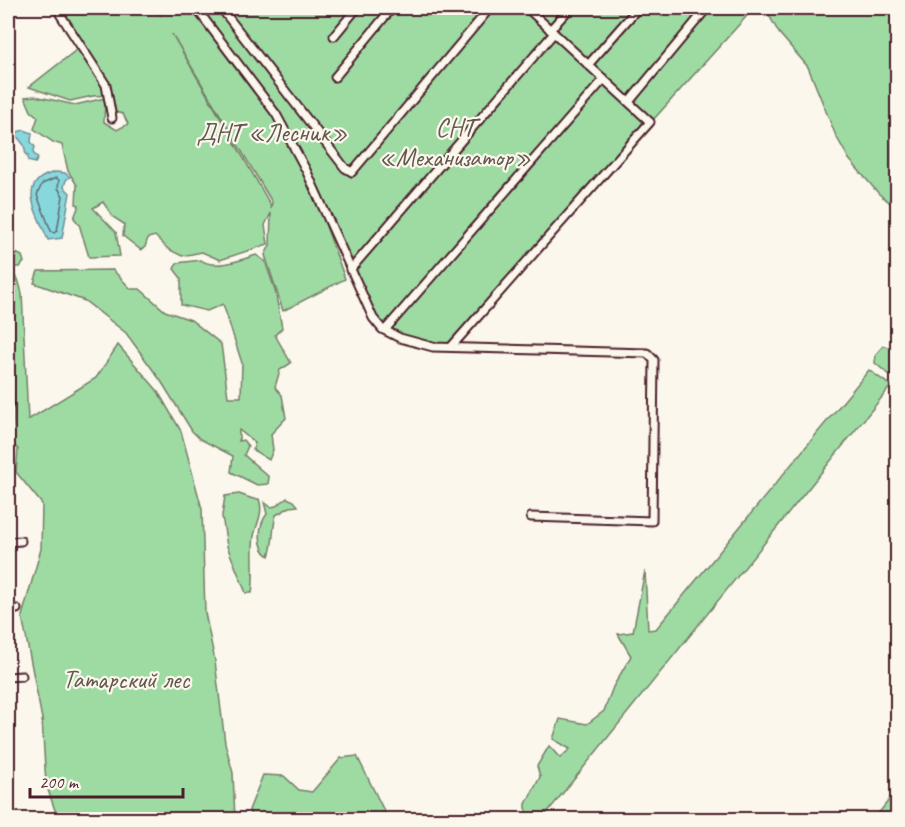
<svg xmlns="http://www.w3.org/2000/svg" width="905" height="827" viewBox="0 0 905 827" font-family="Caveat,sans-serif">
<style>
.green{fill:#9edba3;stroke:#747d67;stroke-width:1.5;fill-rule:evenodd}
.water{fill:#87d8dd;stroke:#6f8e96;stroke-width:1.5}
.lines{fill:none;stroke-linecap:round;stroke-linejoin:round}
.shore{stroke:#626972;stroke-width:1.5}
.minor-casing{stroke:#4a1f2b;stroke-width:11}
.minor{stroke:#fbf7ec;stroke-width:7}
.labels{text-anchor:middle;stroke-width:4.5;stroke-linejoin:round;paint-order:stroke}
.park-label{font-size:26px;fill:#63574f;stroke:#fbf7ec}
</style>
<rect width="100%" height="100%" fill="#fbf7ec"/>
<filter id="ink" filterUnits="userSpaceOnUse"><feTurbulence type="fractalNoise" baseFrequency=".0167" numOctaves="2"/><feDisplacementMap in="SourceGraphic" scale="12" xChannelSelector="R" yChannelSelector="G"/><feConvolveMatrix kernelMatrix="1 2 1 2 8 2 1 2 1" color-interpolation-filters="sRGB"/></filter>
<g filter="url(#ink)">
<!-- green -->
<g class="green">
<path d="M59,8H155L161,16L156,8H754L450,345C418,346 391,337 371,313L330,217L298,162L317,201L345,279L283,311L265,255L270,245L271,213L265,225L268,244L220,260L202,252L182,256L168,249L155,236L148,238L145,247L141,250L123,236L124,224L113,217L103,202L93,208L116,232L120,256L89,257L79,224L74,218L79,205L76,204L77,185L68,171L62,145L53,142L34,129L38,117L31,111L25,97L35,96L75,105L105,98L104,122L117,130L128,124L123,114L111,111V95L93,96L70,101L29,87L80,47ZM172,34L272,202L271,209L270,204Z"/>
<path d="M765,8H897V208L879,194L849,159L836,136L808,67L779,33Z"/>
<path d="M8,233L14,243V252L22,256L24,262L20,267H8Z"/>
<path d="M256,255L265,261L275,290L282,328L275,335L291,363L280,370L275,387L282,395L286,418L271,434L273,450L269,460L253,450L255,443L239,430V441L243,440L248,446L244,455L269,477L268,484L257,485L231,472L233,456L200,439L192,431L161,381L126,333L85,301L34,283L38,271L113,270L131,289H140L165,311L191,320L221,344L228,397H241L242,363L223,304L207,311L181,305V278L174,269L177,263L201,260C214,270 241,260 256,255Z"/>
<path d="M8,274H12L18,279L22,293L28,420L96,378L118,345L157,390L181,431L202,509L205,613L215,661L225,743L233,773L235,819H58L46,784L42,719L22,616L41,549L42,504L16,472L18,449L11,443L14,409L8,326Z"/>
<path d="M883,346L897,348V378L888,374L875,363L876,354Z"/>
<path d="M869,370L891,386L542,819H526V804L540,777L537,766L549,746L560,758L570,749L553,739L560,719L587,724L604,711L613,687L631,656L618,634L633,632L645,571L648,630L656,629Z"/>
<path d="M239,494L253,499H259C264,513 257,522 254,536C251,555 255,575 252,593H246L227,546L222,516L225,496Z"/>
<path d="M287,498L294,501L298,506L290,507L276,515C272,530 274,543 269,556C257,548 258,525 267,514L264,502L271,507L276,506Z"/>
<path d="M357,756L388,819H252L249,810L263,775L284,776L299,790L312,792L341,758Z"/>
<path d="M897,790V819H874Z"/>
</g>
<!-- water -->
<g class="water">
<path d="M24,130L32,133L31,142L35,147L33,153L38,158L35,163L28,161V155H26L24,145L16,135L17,132Z"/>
<path d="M56,172L65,173L70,177L66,180L64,187L70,193L62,238L48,240C38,214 14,181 56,172Z"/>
</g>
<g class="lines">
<!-- shore -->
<path class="shore" d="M56,178L59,180L58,188L63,196L57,231L54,233L51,231L37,195L42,184Z"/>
<!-- minor casing -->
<g class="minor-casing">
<g id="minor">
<path d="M58,8L60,14L106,85L112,118"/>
<path d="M196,8L276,114L306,170L373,318L382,329L400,338L433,347L647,353L654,360L652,521L531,517"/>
<path d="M221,8L345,168L352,172L490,8"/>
<path d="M550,30L570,8"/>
<path d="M334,36L357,8"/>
<path d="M588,65L638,8"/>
<path d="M335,77L392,8"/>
<path d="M629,102L707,8"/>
<path d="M350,270L554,33"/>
<path d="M385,330L604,79"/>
<path d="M451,347L650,122L527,8"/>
<path d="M8,405H9"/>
<path d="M8,542L21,541"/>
<path d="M8,610L17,609"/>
<path d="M8,677L22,676"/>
</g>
</g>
<!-- minor -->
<use href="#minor" class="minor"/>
</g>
</g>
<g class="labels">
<!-- park labels -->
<g class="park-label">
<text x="455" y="136">СНТ<tspan x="455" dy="30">«Механизатор»</tspan></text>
<text x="272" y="141">ДНТ «Лесник»</text>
<text x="126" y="688">Татарский лес</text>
</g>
</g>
<!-- margin -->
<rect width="905" height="827" fill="none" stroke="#fbf7ec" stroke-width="30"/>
<rect x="15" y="15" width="875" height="797" fill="none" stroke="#4a1f2b" stroke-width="2" filter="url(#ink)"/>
<!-- scale -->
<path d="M30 788v9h153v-9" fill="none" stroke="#4a1f2b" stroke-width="3"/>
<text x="39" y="788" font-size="18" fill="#4a1f2b" stroke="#fbf7ec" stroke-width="4.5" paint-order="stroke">200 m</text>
</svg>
